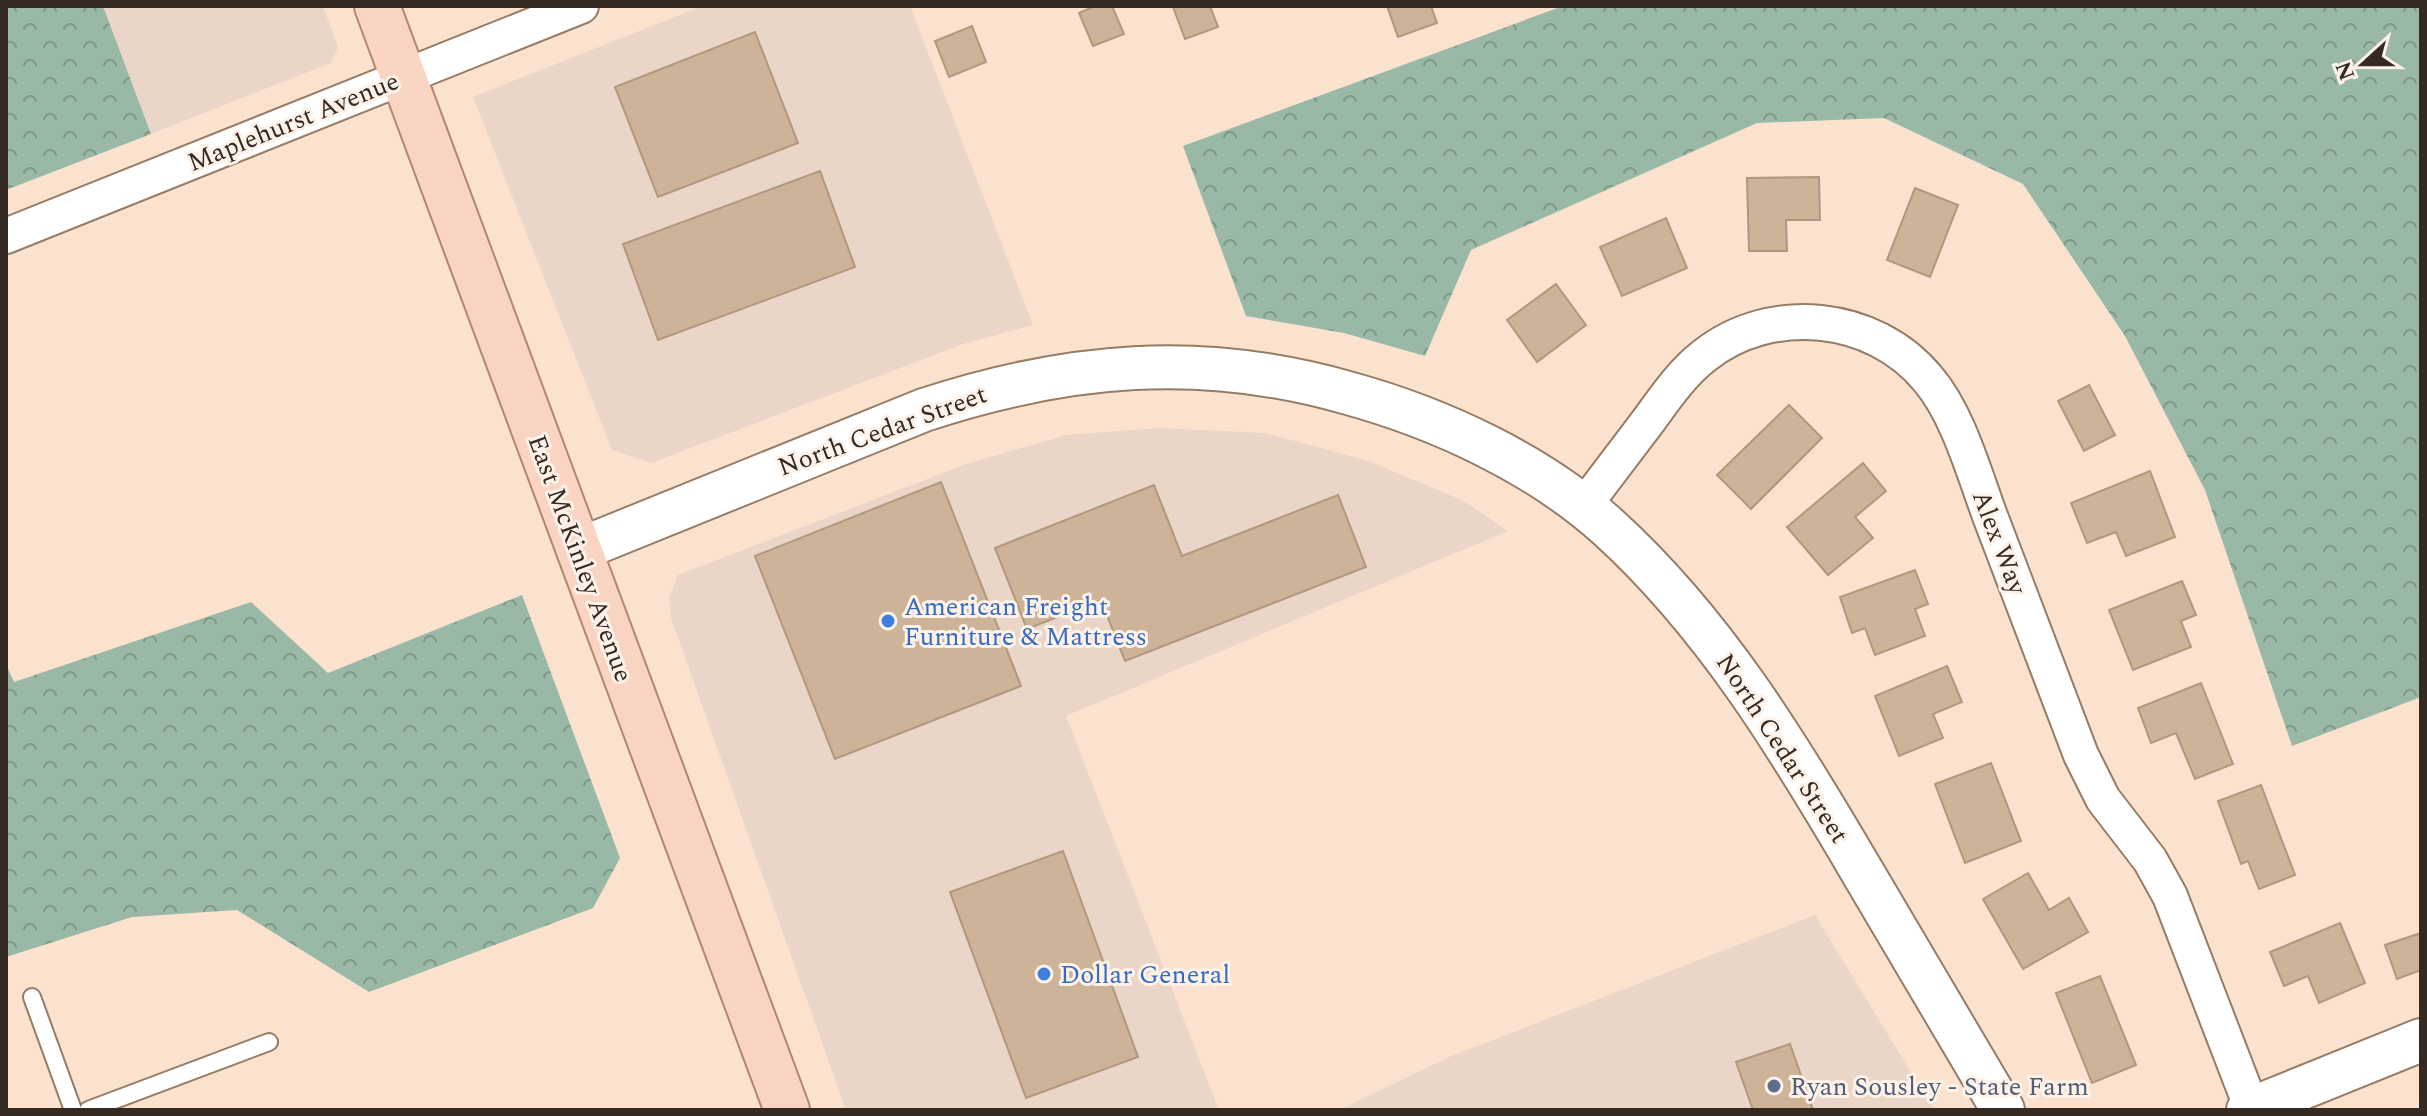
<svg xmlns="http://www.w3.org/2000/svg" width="2427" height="1116" viewBox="0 0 2427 1116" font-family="Spectral,serif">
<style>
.commercial{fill:#ead6c8}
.forest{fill:url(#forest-crowns)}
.building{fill:#cdb398;stroke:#b0977d;stroke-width:2}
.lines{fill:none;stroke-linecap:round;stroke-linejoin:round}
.service-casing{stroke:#977c65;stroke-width:20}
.minor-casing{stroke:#977c65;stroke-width:38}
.tertiary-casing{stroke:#977c65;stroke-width:46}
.primary-casing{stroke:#b28670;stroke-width:48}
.service{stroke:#fff;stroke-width:16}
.minor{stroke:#fff;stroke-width:34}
.tertiary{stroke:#fff;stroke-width:42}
.primary{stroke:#fad4c2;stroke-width:44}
.shop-dot{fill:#3f7fe0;stroke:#fef2e8;stroke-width:3}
.service-dot{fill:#5c6f8a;stroke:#fef2e8;stroke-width:3}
.labels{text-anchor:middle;stroke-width:6;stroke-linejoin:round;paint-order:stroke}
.street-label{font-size:26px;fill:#352a21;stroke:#fef2e8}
.shop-label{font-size:26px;fill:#366cbe;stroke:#fef2e8;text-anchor:start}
.service-label{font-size:26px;fill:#4e5e75;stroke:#fef2e8;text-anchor:start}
</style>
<defs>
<pattern id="forest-crowns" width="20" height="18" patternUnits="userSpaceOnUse" patternTransform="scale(2)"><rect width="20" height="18" fill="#99b9a6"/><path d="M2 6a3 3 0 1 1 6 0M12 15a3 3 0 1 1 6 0" fill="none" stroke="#7e9787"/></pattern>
</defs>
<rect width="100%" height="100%" fill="#fae2ce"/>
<!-- commercial -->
<g class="commercial">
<path d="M103,6H323L338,47L331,63L151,134Z"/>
<path d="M702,6H910L1033,325L963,344L651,463L612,450L473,97Z"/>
<path d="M1158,428L1265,433L1369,461L1464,501L1508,531L1066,716L1219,1110H846L671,618L669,599L678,575L966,464L1066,435Z"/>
<path d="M1815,915L1934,1110H1339L1449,1057Z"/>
</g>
<!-- forest -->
<g class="forest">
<path d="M6,6H103L151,134L6,190Z"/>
<path d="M1563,6H2421V697L2292,746L2205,490L2125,336L2023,184L1884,118L1757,123L1471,250L1425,356L1344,333L1246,316L1183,146Z"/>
<path d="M522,595L620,858L593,908L369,992L237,910L132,917L6,957V664L14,682L251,602L328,673Z"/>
</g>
<!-- building -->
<g class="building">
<path d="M1095,6H1112L1124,34L1093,46L1079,13Z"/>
<path d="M1210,6L1218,27L1185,39L1173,7Z"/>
<path d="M1387,6H1431L1437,23L1398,37Z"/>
<path d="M972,26L986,62L949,77L935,41Z"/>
<path d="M755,32L798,143L658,197L615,87Z"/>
<path d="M820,171L855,267L658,340L623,244Z"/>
<path d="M1819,177L1820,220H1786L1787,251H1749L1747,178Z"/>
<path d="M1915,188L1958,205L1930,277L1887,260Z"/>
<path d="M1666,218L1687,268L1622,296L1600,247Z"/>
<path d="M1556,284L1586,325L1537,362L1507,320Z"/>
<path d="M2089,385L2115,435L2084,451L2058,401Z"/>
<path d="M1789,405L1822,438L1751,509L1717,475Z"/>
<path d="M1863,463L1886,491L1855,517L1873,538L1828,575L1787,527Z"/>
<path d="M2150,471L2175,537L2126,556L2116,532L2087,543L2071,503Z"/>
<path d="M941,482L1021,686L835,759L755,556Z"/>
<path d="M1154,485L1182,556L1338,495L1366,567L1125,661L1101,600L1027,629L995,548Z"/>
<path d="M1915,570L1928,604L1915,609L1925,636L1875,655L1865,628L1852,633L1840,597Z"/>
<path d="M2182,581L2196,615L2181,621L2191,647L2133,670L2109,610Z"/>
<path d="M1947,666L1962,702L1933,714L1943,738L1899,756L1875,696Z"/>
<path d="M2201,683L2233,764L2195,779L2176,733L2151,743L2138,708Z"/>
<path d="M1991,763L2021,841L1965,863L1935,784Z"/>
<path d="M2261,785L2295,875L2259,889L2248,861L2241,864L2218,801Z"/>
<path d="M1063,851L1138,1057L1026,1098L950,892Z"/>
<path d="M2028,873L2049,910L2069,898L2088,932L2023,969L1983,899Z"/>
<path d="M2340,923L2365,983L2319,1003L2308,976L2284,986L2270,952Z"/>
<path d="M2421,933V970L2397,979L2385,945Z"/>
<path d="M2100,976L2136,1065L2092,1083L2056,993Z"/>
<path d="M1790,1044L1813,1110H1753L1736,1062Z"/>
</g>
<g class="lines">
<!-- service casing -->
<g class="service-casing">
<g id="service">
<path d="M32,997L73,1110"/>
<path d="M88,1110L269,1042"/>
</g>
</g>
<!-- minor casing -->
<g class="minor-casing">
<g id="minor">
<path d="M6,236L581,6"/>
<path d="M1583,507C1605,478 1627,449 1649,420C1665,398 1682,373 1704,356C1770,303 1874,313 1928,379C1958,414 1974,473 1990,516C2020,596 2051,675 2081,755L2103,799L2150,860L2170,896L2252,1109"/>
</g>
</g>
<!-- tertiary casing -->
<g class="tertiary-casing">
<g id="tertiary">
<path d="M578,550L924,410C1067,363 1201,351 1348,393C1439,418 1537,463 1608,527C1714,623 1789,747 1860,868C1908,949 1955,1029 2003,1110"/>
<path d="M2248,1110L2421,1040"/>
</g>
</g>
<!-- primary casing -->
<g class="primary-casing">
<path id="primary" d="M377,6L787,1110"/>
</g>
<!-- service -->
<use href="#service" class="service"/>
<!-- minor -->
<use href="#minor" class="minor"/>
<!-- tertiary -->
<use href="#tertiary" class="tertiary"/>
<!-- primary -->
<use href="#primary" class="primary"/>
</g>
<!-- markers -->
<g class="shop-dot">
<circle cx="888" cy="621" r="8"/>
<circle cx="1044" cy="974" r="8"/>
</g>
<circle class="service-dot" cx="1774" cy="1086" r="8"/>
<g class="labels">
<!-- street labels -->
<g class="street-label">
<text transform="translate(293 121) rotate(-22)" y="9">Maplehurst Avenue</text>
<text transform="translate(882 430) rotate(-20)" y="9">North Cedar Street</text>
<text transform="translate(2000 542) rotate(69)" y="9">Alex Way</text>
<text transform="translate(581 558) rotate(70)" y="9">East McKinley Avenue</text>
<text transform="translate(1783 748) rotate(57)" y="9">North Cedar Street</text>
</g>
<!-- shop labels -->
<g class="shop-label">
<text x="904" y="615">American Freight<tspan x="904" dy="30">Furniture &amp; Mattress</tspan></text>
<text x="1060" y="983">Dollar General</text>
</g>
<!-- service labels -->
<g class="service-label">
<text x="1790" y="1095">Ryan Sousley - State Farm</text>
</g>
</g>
<!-- border -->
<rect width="2427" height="1116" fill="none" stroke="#352a21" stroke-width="16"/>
<!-- north arrow -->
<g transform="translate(2363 64) rotate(249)" stroke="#fef2e8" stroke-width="6" paint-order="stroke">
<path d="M0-6L14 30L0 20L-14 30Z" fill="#352a21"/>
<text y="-12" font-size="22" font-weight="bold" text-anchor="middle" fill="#352a21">N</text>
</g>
</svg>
